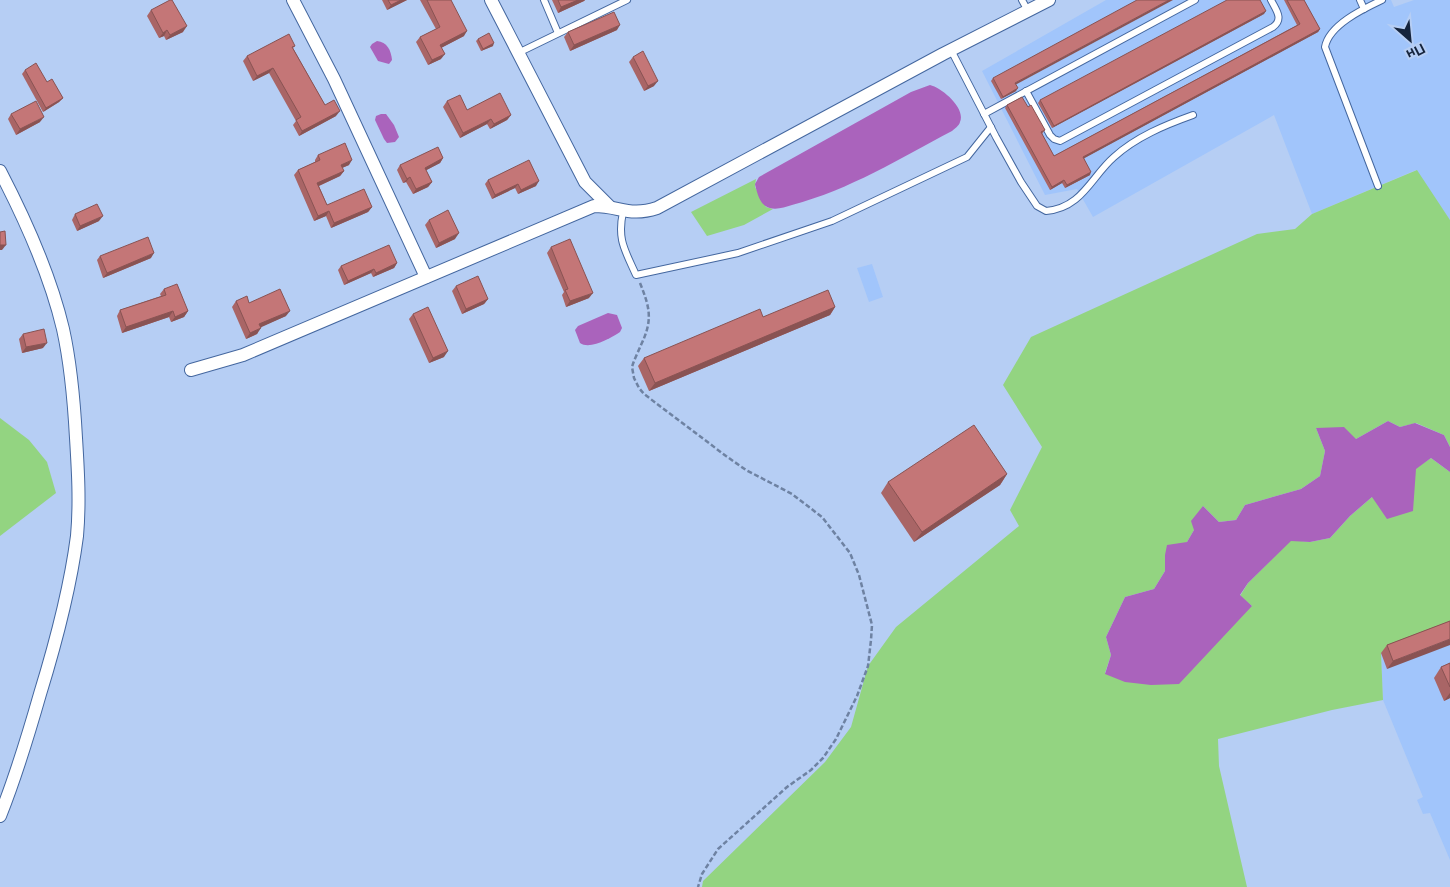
<svg xmlns="http://www.w3.org/2000/svg" width="1450" height="887" viewBox="0 0 1450 887" font-family="Raleway,sans-serif">
<style>
.built{fill:#a1c5fb}
.green{fill:#93d481}
.water{fill:#aa63bc}
.lines{fill:none;stroke-linecap:round;stroke-linejoin:round}
.service-casing{stroke:#44679f;stroke-width:8}
.minor-casing{stroke:#44679f;stroke-width:14}
.path{stroke:#6e82a2;stroke-width:2.5;stroke-dasharray:5 2.5;stroke-linecap:butt}
.service{stroke:#fff;stroke-width:6}
.minor{stroke:#fff;stroke-width:12}
.wall{fill:#a96566}
.shaded-wall{fill:#895353}
.building{fill:#c47677;stroke:#895353}
</style>
<rect width="100%" height="100%" fill="#b6cef4"/>
<!-- built -->
<g class="built">
<path d="M1106,0H1391L1394,7L1414,0H1450V220L1416,170L1312,214L1274,115L1093,217L1077,189L1045,195L982,71Z"/>
<path d="M872,264L883,297L869,302L857,268Z"/>
<path d="M1450,625V860L1430,813L1423,814L1417,800L1423,797L1383,700L1381,653Z"/>
</g>
<!-- green -->
<g class="green">
<path d="M1417,170L1450,220V447L1444,435L1416,423L1400,427L1388,421L1356,439L1316,428L1325,451L1320,476L1301,489L1245,505L1236,520L1219,522L1203,506L1194,530L1187,542L1165,555V571L1154,589L1125,597L1106,637L1111,655L1105,673L1252,606L1240,596L1248,583L1291,540L1310,542L1330,538L1350,516L1372,497L1431,458L1450,472V625L1381,653L1383,700L1332,710L1218,739L1219,766L1247,887H702L703,881L825,762L851,727L868,666L896,627L1019,526L1010,510L1042,447L1003,385L1031,337L1257,234L1295,229L1312,214Z"/>
<path d="M756,179L755,187L766,207L773,209L744,225L707,236L691,212Z"/>
<path d="M0,418L29,440L47,462L56,493L0,536Z"/>
</g>
<!-- water -->
<g class="water">
<path d="M377,41C387,42 391,50 392,60L389,64L378,61L370,47L372,44Z"/>
<path d="M930,85C942,88 966,108 960,122C959,126 955,128 952,131C901,158 849,190 792,205C785,207 777,210 770,208C760,206 757,193 755,184L759,177L911,92Z"/>
<path d="M381,114H386L394,125L399,137L395,142L387,143L384,139L375,120L376,116Z"/>
<path d="M608,313L617,315L622,328L620,332C611,338 590,350 580,343L575,330L578,326Z"/>
<path d="M1388,421L1400,427L1415,423L1444,435L1450,447V472L1431,458L1416,469L1413,511L1387,519L1372,497L1350,516L1330,538L1310,542L1291,541L1248,583L1240,595L1252,606L1179,684L1151,685L1125,682L1105,674L1111,655L1106,637L1125,597L1154,589L1165,571V555L1167,545L1187,542L1194,530L1191,521L1203,506L1219,522L1236,520L1245,505L1301,489L1320,476L1325,451L1316,428L1344,427L1356,439Z"/>
</g>
<g class="lines">
<!-- service casing -->
<g class="service-casing">
<g id="service">
<path d="M544,0L558,33"/>
<path d="M1022,0L1028,11"/>
<path d="M1360,0L1364,9"/>
<path d="M951,50L996,137L1021,182L1037,206L1046,211C1082,208 1091,177 1114,157C1136,137 1165,125 1193,115"/>
<path d="M518,53L627,0"/>
<path d="M1026,91L1050,135L1054,139L1060,141L1273,27C1284,19 1276,10 1271,0"/>
<path d="M984,114L1195,0"/>
<path d="M1378,186L1325,47C1329,25 1363,9 1382,0"/>
<path d="M623,212C617,240 625,250 636,275L738,253L832,221L967,157L991,127"/>
</g>
</g>
<!-- minor casing -->
<g class="minor-casing">
<g id="minor">
<path d="M293,0L334,79L426,277"/>
<path d="M491,0L585,182L609,206"/>
<path d="M0,171C26,221 50,274 63,329C71,365 74,401 76,438C78,470 80,503 77,536C70,590 56,642 40,694C28,736 16,776 0,816"/>
<path d="M191,370L243,355L594,206C620,206 629,217 657,208L943,54L1049,0"/>
</g>
</g>
<!-- path -->
<path class="path" d="M640,283C650,308 653,320 641,345C638,352 634,360 632,367L634,378L639,388L644,394L726,456L746,470L792,494L822,517L850,553L859,575L872,625L871,640L868,666L857,696L836,739L823,758L811,770L787,787L718,849L702,874L698,887"/>
<!-- service -->
<use href="#service" class="service"/>
<!-- minor -->
<use href="#minor" class="minor"/>
</g>
<!-- wall -->
<g class="wall">
<path d="M382,0H407L387,10Z"/>
<path d="M420,0H451L464,36L441,48V59L428,65L416,42L420,37L436,29Z"/>
<path d="M552,0H585L584,1L558,13Z"/>
<path d="M1284,0H1304L1320,29L1318,32L1084,158L1090,175L1065,188L1062,183L1050,190L1005,108L1007,105L1028,107L1045,130L1042,134L1054,156L1297,25Z"/>
<path d="M151,10L183,32L166,40L164,36L159,38L147,16Z"/>
<path d="M1264,14L1052,128L1038,103L1040,100Z"/>
<path d="M617,30L570,51L564,37L568,32Z"/>
<path d="M478,39L493,46L481,51L476,41Z"/>
<path d="M295,46L293,48L325,105L336,116L299,136L293,125L296,121L269,73L253,81L243,61L247,56Z"/>
<path d="M633,57L654,86L644,91L629,62Z"/>
<path d="M25,70L47,82L63,98L59,102L43,112L22,74Z"/>
<path d="M993,78L1016,85V91L1001,99L991,81Z"/>
<path d="M447,101L467,110L511,115L507,120L490,129L487,124L460,138L443,107Z"/>
<path d="M11,114L40,122L16,135L8,119Z"/>
<path d="M318,155L349,165L342,168L344,171L340,176L319,186L327,205L372,207L368,212L331,228L326,216L314,221L294,175L298,170L315,162V160Z"/>
<path d="M443,158L440,163L426,170L432,182L428,187L413,194L406,182L403,183L397,170L400,165Z"/>
<path d="M488,180L536,186L518,194L515,188L492,199L485,184Z"/>
<path d="M75,214L99,221L77,231L72,220Z"/>
<path d="M429,220L455,239L436,248L425,225Z"/>
<path d="M551,247L589,298L566,307L562,295L564,292L547,253Z"/>
<path d="M100,256L151,258L103,278L97,260Z"/>
<path d="M397,263L394,268L373,277L371,273L344,285L338,270L341,266Z"/>
<path d="M456,286L488,299L484,304L462,314L452,291Z"/>
<path d="M164,289L188,311L184,317L171,322L169,317L122,333L117,316L120,310L161,296L160,294Z"/>
<path d="M236,301L249,303L286,316L260,327L257,334L246,339L232,307Z"/>
<path d="M835,307L830,315L649,391L638,366L644,358L763,317Z"/>
<path d="M413,314L444,357L429,363L409,319Z"/>
<path d="M23,334L43,348L22,353L19,339Z"/>
<path d="M1007,474L1000,485L914,542L881,493L888,482Z"/>
<path d="M1450,621L1387,669L1381,653L1387,645Z"/>
<path d="M1450,663V698L1444,701L1434,678L1441,667Z"/>
</g>
<!-- shaded-wall -->
<g class="shaded-wall">
<path d="M401,0H407L387,10L391,5Z"/>
<path d="M578,0H585L584,1L558,13L561,7Z"/>
<path d="M1169,0H1173L1013,86L1015,83Z"/>
<path d="M1266,11L1264,14L1052,128L1054,126Z"/>
<path d="M620,25L617,30L570,51L574,45Z"/>
<path d="M187,26L183,32L166,40L170,35Z"/>
<path d="M1320,29L1318,32L1081,160L1083,157Z"/>
<path d="M167,30L164,36L159,38L163,33Z"/>
<path d="M467,31L464,36L437,50L440,45Z"/>
<path d="M494,43L493,46L481,51L483,49Z"/>
<path d="M445,54L441,59L428,65L432,60Z"/>
<path d="M273,68L269,73L253,81L257,76Z"/>
<path d="M658,81L654,86L644,91L648,86Z"/>
<path d="M1018,88L1016,91L1001,99L1003,97Z"/>
<path d="M63,98L59,102L43,112L46,108Z"/>
<path d="M340,111L336,116L299,136L302,131Z"/>
<path d="M511,115L507,120L490,129L494,124Z"/>
<path d="M44,117L40,122L16,135L20,129Z"/>
<path d="M491,119L487,124L460,138L463,133Z"/>
<path d="M443,158L440,163L421,173L425,168Z"/>
<path d="M352,160L349,165L337,170L341,165Z"/>
<path d="M344,171L340,176L314,188L317,183Z"/>
<path d="M1091,172L1090,175L1065,188L1067,185Z"/>
<path d="M410,177L406,182L403,183L407,179Z"/>
<path d="M1064,180L1062,183L1050,190L1052,187Z"/>
<path d="M539,181L536,186L518,194L521,190Z"/>
<path d="M432,182L428,187L413,194L416,189Z"/>
<path d="M518,184L515,188L492,199L495,195Z"/>
<path d="M372,207L368,212L331,228L334,223Z"/>
<path d="M329,211L326,216L314,221L318,216Z"/>
<path d="M103,216L99,221L77,231L80,226Z"/>
<path d="M459,233L455,239L436,248L439,243Z"/>
<path d="M0,245H6L2,250H0Z"/>
<path d="M154,253L151,258L103,278L107,273Z"/>
<path d="M397,263L394,268L373,277L376,273Z"/>
<path d="M374,269L371,273L344,285L348,281Z"/>
<path d="M593,293L589,298L566,307L570,301Z"/>
<path d="M488,299L484,304L462,314L466,309Z"/>
<path d="M835,307L830,315L649,391L655,383Z"/>
<path d="M173,311L169,317L122,333L126,327Z"/>
<path d="M188,311L184,317L171,322L175,317Z"/>
<path d="M290,311L286,316L255,330L259,324Z"/>
<path d="M261,328L257,334L246,339L250,333Z"/>
<path d="M47,343L43,348L22,353L26,347Z"/>
<path d="M448,351L444,357L429,363L433,358Z"/>
<path d="M1007,474L1000,485L914,542L922,532Z"/>
<path d="M1450,639V645L1387,669L1393,661Z"/>
<path d="M1450,693V698L1444,701Z"/>
</g>
<!-- building -->
<g class="building">
<path d="M170,0H172L187,26L170,35L167,30L163,33L151,10Z"/>
<path d="M388,0H401L391,5Z"/>
<path d="M427,0H451L467,31L440,45L445,54L432,60L420,37L440,27Z"/>
<path d="M558,0H578L561,7Z"/>
<path d="M1137,0H1169L1015,83L1018,88L1003,97L993,78Z"/>
<path d="M1227,0H1260L1266,11L1054,126L1040,100Z"/>
<path d="M1287,0H1304L1320,29L1083,157L1091,172L1067,185L1064,180L1052,187L1007,105L1022,97L1028,107L1031,105L1045,130L1041,132L1054,156L1300,24Z"/>
<path d="M614,12L620,25L574,45L568,32Z"/>
<path d="M489,33L494,43L483,49L478,39Z"/>
<path d="M289,34L295,46L292,47L325,105L334,100L340,111L302,131L296,120L301,117L273,68L257,76L247,56Z"/>
<path d="M643,51L658,81L648,86L633,57Z"/>
<path d="M36,63L47,82L52,79L63,98L46,108L25,70Z"/>
<path d="M500,93L511,115L494,124L491,119L463,133L447,101L460,95L467,110Z"/>
<path d="M36,101L44,117L20,129L11,114Z"/>
<path d="M345,143L352,160L341,165L344,171L317,183L327,205L364,189L372,207L334,223L329,211L318,216L298,170L320,160L318,155Z"/>
<path d="M438,147L443,158L425,168L432,182L416,189L410,177L407,179L400,165Z"/>
<path d="M529,160L539,181L521,190L518,184L495,195L488,180Z"/>
<path d="M97,204L103,216L80,226L75,214Z"/>
<path d="M448,210L459,233L439,243L429,220Z"/>
<path d="M5,231L6,245H0V232Z"/>
<path d="M148,237L154,253L107,273L100,256Z"/>
<path d="M570,239L593,293L570,301L565,290L568,289L551,247Z"/>
<path d="M389,245L397,263L376,273L374,269L348,281L341,266Z"/>
<path d="M478,276L488,299L466,309L456,286Z"/>
<path d="M177,284L188,311L175,317L173,311L126,327L120,310L166,295L164,289Z"/>
<path d="M280,289L290,311L259,324L261,328L250,333L236,301L247,296L249,303Z"/>
<path d="M828,290L835,307L655,383L644,358L760,309L763,317Z"/>
<path d="M428,307L448,351L433,358L413,314Z"/>
<path d="M44,329L47,343L26,347L23,334Z"/>
<path d="M974,425L1007,474L922,532L888,482Z"/>
<path d="M1450,621V639L1393,661L1387,645Z"/>
<path d="M1450,663V687L1441,667Z"/>
</g>
<!-- north arrow -->
<g transform="translate(1410 40) rotate(153)" stroke="#b6cef4" stroke-width="4" paint-order="stroke">
<path d="M0-4L9 19L0 12L-9 19Z" fill="#15243c"/>
<text y="-8" font-size="14" font-weight="bold" text-anchor="middle" fill="#15243c">Пн</text>
</g>
</svg>
